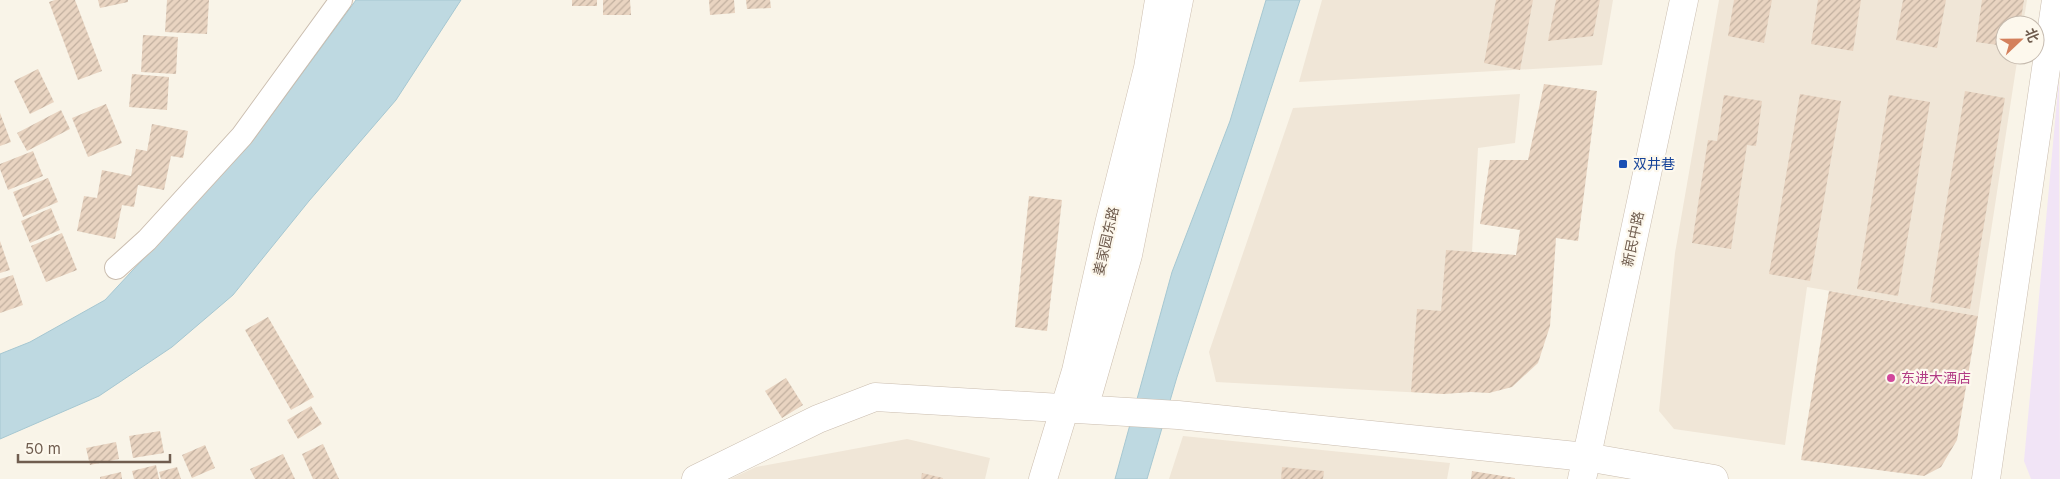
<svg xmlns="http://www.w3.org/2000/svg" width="2060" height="479" viewBox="0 0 2060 479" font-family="Inter,'Noto Sans SC',sans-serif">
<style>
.residential{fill:#f0e6d7}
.education{fill:#f1e4f6}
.water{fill:#bed9e1;stroke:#a6c7d1}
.building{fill:url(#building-hatch)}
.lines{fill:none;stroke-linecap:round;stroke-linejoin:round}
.minor-casing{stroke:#cabdaf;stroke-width:24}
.tertiary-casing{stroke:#cabdaf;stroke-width:29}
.secondary-casing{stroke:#ccbdad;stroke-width:29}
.minor{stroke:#fff;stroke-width:22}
.tertiary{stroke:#fff;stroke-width:28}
.secondary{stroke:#fff;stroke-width:28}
.transit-dot{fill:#1a4fb4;stroke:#fdf8ed;stroke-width:2}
.hotel-dot{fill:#d1479c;stroke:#fdf8ed;stroke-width:2}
.labels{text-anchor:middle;stroke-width:4.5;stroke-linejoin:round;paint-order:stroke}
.transit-label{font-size:14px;fill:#164399;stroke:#fdf8ed;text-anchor:start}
.street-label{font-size:14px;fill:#705d4f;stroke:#fdf8ed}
.hotel-label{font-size:14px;fill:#b23c85;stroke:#fdf8ed;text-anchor:start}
</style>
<defs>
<pattern id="building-hatch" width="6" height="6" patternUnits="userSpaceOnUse" patternTransform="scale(1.25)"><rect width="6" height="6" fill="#e9d4c1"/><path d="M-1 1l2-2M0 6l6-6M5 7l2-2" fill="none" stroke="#c1af9f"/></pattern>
</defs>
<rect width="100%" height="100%" fill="#f9f4e8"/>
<!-- residential -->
<g class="residential">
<path d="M1322,0H1613L1602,65L1299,82Z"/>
<path d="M1719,0H2027L2023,25H2005V55H2018L1978,316L1807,287L1785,445L1674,429L1659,411L1675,253Z"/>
<path d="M1520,94L1515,143L1478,148L1472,252L1450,313L1444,394L1216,382L1209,352L1293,108Z"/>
<path d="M1183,436L1450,463L1447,479H1169Z"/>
<path d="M907,439L990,458L985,479H730L756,467Z"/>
</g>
<!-- education -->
<path class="education" d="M2059,78L2060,479H2031L2024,461Z"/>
<!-- water -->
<g class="water">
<path d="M356,0H461L396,100L309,201L233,295L172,347L99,396L0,439V354L30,342L105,300L251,143Z"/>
<path d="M1266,0H1300L1177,377L1147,479H1115L1172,272L1230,121Z"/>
</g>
<!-- building -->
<g class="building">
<path d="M55,0H75L102,71L78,80L49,2Z"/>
<path d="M98,0H128V2L100,8Z"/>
<path d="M167,0H209L207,34L165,32Z"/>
<rect x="572" y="0" width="25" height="6"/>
<path d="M603,0H630L631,15H603Z"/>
<path d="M709,0H734L735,13L710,15Z"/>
<path d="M746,0H770L771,8L747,9Z"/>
<path d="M1496,0H1533L1520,70L1484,63Z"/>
<path d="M1556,0H1600L1593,36L1548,41Z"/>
<path d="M1734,0H1772L1764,43L1728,36Z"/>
<path d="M1818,0H1861L1853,51L1811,44Z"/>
<path d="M1903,0H1946L1937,48L1896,40Z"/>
<path d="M1982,0H2024L2020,25H2005V46L1976,42Z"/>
<path d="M143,35L178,37L176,74L141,72Z"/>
<path d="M38,69L54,102L30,114L14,81Z"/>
<path d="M132,74L169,77L167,110L129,107Z"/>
<path d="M1544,84L1597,91L1578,241L1556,238L1550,326L1538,363L1512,387L1489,393L1471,392L1444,394L1411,392L1417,309L1441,311L1446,250L1516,255L1520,230L1480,224L1490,160H1528Z"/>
<path d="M1965,91L2005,98L1970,309L1930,302Z"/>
<path d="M1800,94L1841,101L1810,281L1769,274Z"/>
<path d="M1724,95L1762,101L1756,146L1747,145L1731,249L1692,243L1708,140L1717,141Z"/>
<path d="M1889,95L1930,102L1898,296L1857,289Z"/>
<path d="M106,104L122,143L88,157L72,118Z"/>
<path d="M61,110L70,129L27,151L17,133Z"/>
<path d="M0,113L11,142L0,146Z"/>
<path d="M152,124L188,131L183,158L171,156L164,190L138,185L134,207L122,205L115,239L77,231L84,196L97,198L102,170L131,176L136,149L147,151Z"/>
<path d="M33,151L43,176L8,190L0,169V164Z"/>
<path d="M48,178L58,202L23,217L13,192Z"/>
<path d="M1029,196L1062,200L1047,331L1015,327Z"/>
<path d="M51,208L60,230L30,243L21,221Z"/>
<path d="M62,233L77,270L46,282L31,246Z"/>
<path d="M0,241L10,270L0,273Z"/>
<path d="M13,275L23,305L0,313V279Z"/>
<path d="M1829,291L1978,316L1957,440L1941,467L1924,476L1801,460Z"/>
<path d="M268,317L314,397L291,410L245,330Z"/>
<path d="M786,378L803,405L782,418L765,391Z"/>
<path d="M311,406L322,424L298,439L287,420Z"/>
<path d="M160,431L164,453L133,458L129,436Z"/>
<path d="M116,442L119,459L90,465L86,448Z"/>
<path d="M323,444L339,479H313L302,454Z"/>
<path d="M205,445L215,468L192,478L182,455Z"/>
<path d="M283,454L295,479H255L250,469Z"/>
<path d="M156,465L159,479H134L132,471Z"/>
<path d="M177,467L181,479H161L159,472Z"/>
<path d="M1282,467L1324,471L1323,479H1281Z"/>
<path d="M1472,471L1515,478V479H1471Z"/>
<path d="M121,472L122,479H100V477Z"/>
<path d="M922,473L943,478V479H921Z"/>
</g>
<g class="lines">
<!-- minor casing -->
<g class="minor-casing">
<path id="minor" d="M116,268L147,240L242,136L341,0"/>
</g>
<!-- tertiary casing -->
<g class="tertiary-casing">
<g id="tertiary">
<path d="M696,479L818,419L875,397L1178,415L1586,457L1714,479"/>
<path d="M1582,479L1684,0"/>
<path d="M1986,479L2056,0"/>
</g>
</g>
<!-- secondary casing -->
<g class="secondary-casing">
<g id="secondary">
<path d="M1089,391L1128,255L1179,0"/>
<path d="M1043,479L1076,371L1109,224L1148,68L1159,0"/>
</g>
</g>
<!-- minor -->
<use href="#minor" class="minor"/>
<!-- tertiary -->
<use href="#tertiary" class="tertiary"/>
<!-- secondary -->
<use href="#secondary" class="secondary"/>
</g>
<!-- markers -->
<rect class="transit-dot" x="1618" y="159" width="10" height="10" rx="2.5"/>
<circle class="hotel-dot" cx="1891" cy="378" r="5"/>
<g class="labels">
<!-- transit labels -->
<g class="transit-label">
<text x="1633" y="169">双井巷</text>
</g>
<!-- street labels -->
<g class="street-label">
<text transform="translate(1633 239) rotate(-78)" y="5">新民中路</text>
<text transform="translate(1106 241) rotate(-77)" y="5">姜家园东路</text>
</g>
<!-- hotel labels -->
<g class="hotel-label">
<text x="1901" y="383">东进大酒店</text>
</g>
</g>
<!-- north arrow -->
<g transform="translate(2020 40) rotate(68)"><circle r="24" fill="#fdf8ed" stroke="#c5baae"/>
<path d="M0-4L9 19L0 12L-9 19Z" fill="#d4805c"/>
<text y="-8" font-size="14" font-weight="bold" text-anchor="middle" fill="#705d4f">北</text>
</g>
<!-- scale -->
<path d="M18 454v8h152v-8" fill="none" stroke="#705d4f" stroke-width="2.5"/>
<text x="25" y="454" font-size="15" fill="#705d4f" stroke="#fdf8ed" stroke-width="4" paint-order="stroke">50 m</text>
</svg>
